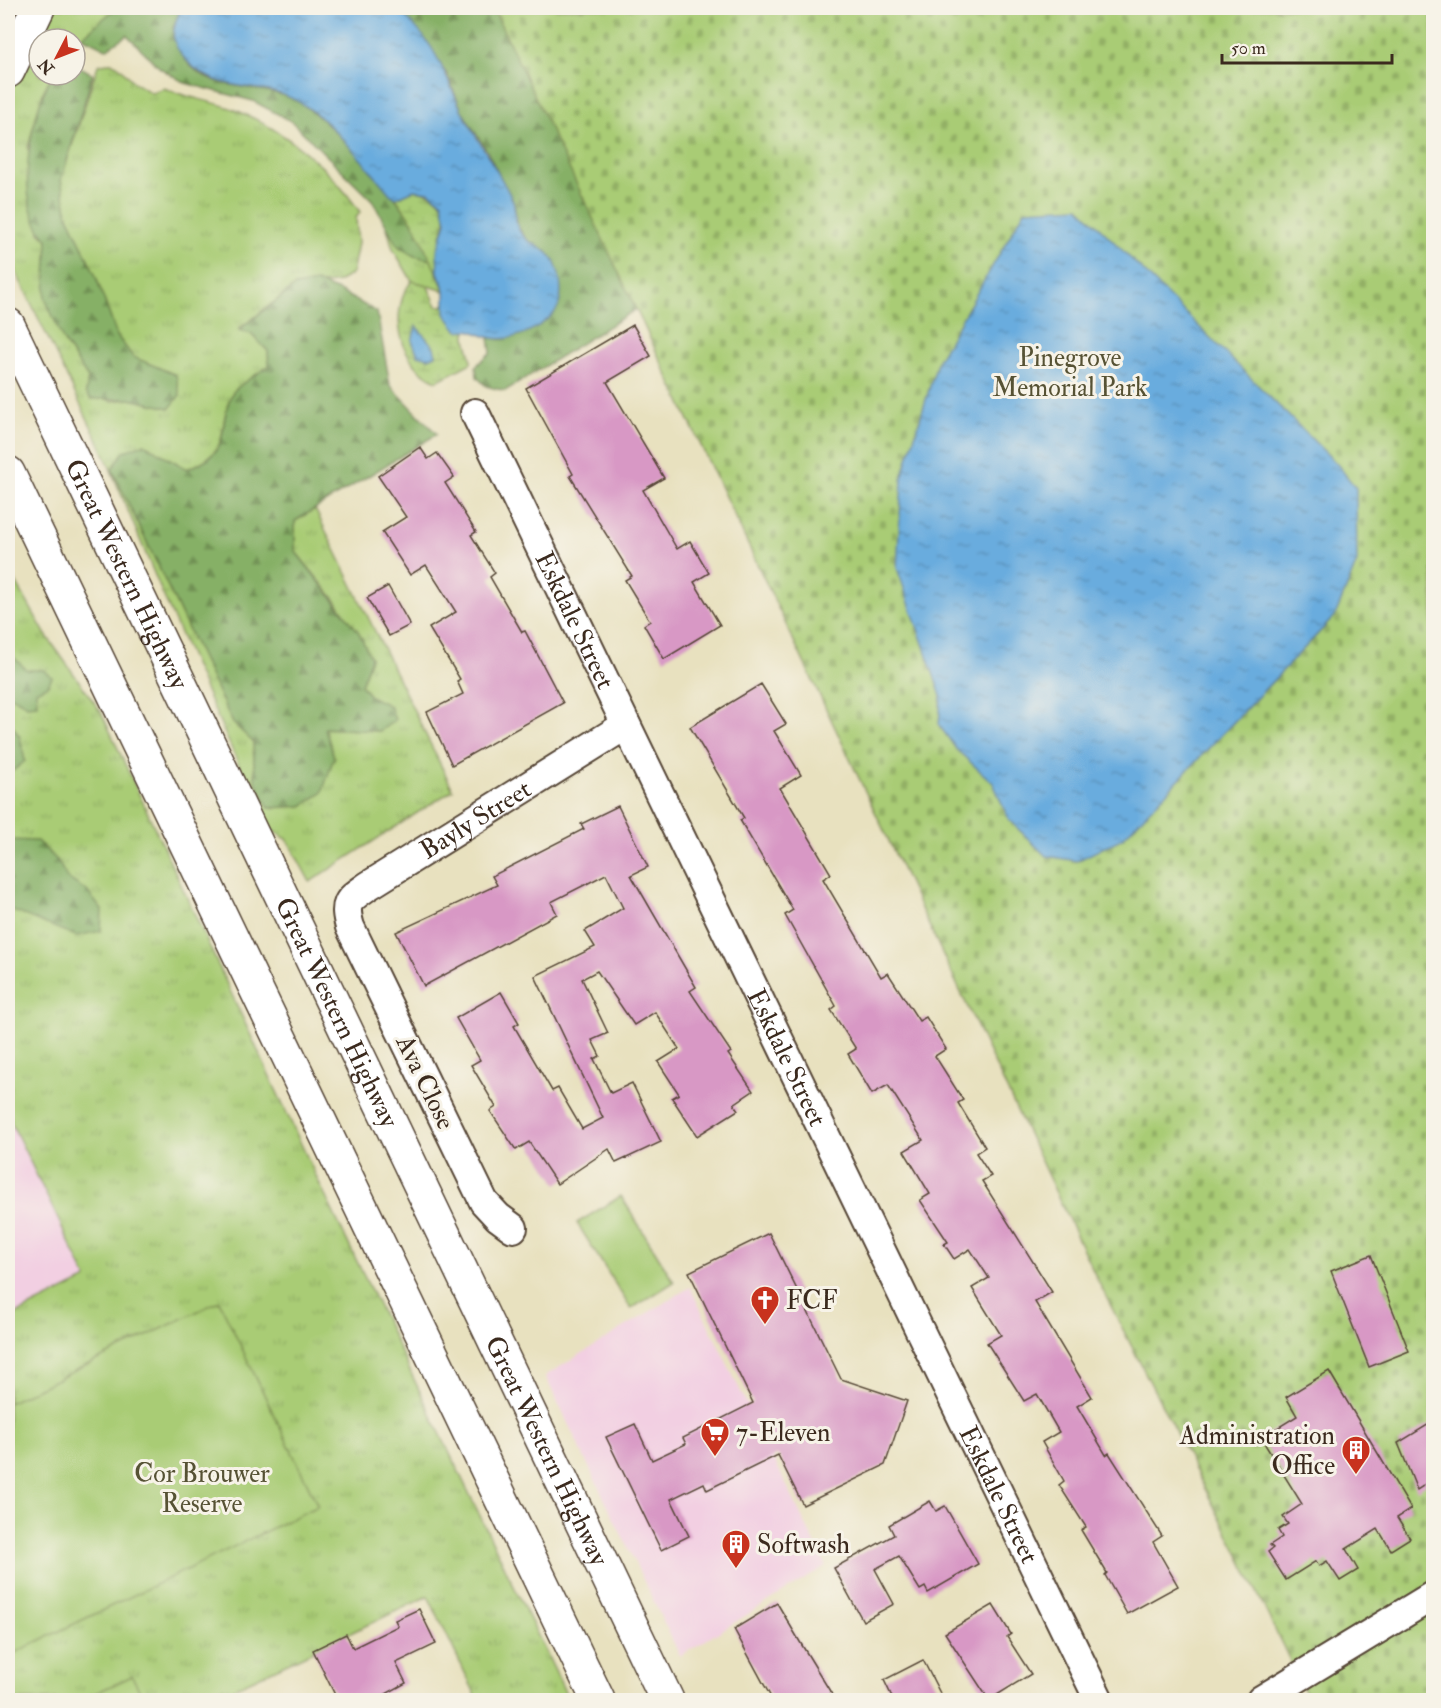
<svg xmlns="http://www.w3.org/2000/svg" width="1441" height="1708" viewBox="0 0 1441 1708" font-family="'IM FELL Double Pica',serif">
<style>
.built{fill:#f2cfe2}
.grass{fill:url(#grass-tufts);stroke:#727b4a;stroke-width:1.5}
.forest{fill:url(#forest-firs);stroke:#606d42;stroke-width:1.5}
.wetland{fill:url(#wetland-marsh);stroke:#727b4a;stroke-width:1.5}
.cemetery{fill:url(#cemetery-stones);stroke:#727b4a;stroke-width:1.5}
.pitch{fill:#a9cc75;stroke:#727b4a;stroke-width:1.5}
.water{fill:url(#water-ripples);stroke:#526b7e;stroke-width:1.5}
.building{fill:#d898c5}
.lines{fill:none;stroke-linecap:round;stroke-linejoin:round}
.minor-casing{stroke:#554536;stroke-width:32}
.major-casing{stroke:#554536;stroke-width:36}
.highway-casing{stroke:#554536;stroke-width:36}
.minor{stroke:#fff;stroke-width:28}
.major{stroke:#fff;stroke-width:33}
.highway{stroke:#fff;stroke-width:33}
.labels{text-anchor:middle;stroke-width:6;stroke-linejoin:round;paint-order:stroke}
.park-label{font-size:26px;fill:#565234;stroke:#f7f3e8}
.street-label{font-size:26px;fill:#3b2a1e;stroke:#f7f3e8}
.poi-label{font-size:26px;fill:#3b2a1e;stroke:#f7f3e8;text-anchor:start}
</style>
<defs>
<pattern id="grass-tufts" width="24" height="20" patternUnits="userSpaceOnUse" patternTransform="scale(1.5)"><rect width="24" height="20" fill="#a9cc75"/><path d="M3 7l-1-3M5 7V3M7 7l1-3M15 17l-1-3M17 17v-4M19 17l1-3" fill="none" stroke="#92af65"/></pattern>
<pattern id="forest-firs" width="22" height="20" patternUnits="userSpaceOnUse" patternTransform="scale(1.5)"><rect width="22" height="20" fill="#86b066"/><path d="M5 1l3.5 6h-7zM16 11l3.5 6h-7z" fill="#6f8f53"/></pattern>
<pattern id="wetland-marsh" width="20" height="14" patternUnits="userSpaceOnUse" patternTransform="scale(1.5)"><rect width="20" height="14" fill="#a9cc75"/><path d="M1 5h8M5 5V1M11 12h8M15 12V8" fill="none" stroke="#92af65"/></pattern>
<pattern id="cemetery-stones" width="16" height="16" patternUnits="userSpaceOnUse" patternTransform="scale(1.5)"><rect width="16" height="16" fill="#a9cc75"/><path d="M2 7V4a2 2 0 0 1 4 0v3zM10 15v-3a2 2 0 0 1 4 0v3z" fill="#92af65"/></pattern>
<pattern id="water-ripples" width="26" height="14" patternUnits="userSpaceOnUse" patternTransform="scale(1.5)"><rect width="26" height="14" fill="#69acde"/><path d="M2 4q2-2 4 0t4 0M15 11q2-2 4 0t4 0" fill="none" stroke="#588cb3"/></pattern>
</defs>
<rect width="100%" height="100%" fill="#f7f3e8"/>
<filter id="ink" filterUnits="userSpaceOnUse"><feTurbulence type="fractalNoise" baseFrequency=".0167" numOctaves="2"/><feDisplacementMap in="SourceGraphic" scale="12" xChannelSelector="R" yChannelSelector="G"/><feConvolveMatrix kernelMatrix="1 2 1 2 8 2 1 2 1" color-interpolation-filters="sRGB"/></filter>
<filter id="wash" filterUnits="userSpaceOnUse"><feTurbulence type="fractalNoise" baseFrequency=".008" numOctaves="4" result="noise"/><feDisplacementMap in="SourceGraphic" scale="24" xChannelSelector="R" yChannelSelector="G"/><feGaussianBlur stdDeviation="1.35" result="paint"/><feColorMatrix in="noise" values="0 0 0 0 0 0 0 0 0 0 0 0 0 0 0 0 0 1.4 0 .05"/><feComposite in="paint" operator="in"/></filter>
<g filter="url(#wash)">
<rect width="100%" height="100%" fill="#e8e1bf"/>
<!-- built -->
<g class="built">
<path d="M8,1116L88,1280L8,1318Z"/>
<path d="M690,1287L826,1566L680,1656L545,1376Z"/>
</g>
<!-- grass -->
<g class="grass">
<path d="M55,8H116L75,44V39H39V75H52L43,92L28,147L40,233L48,240L47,267L63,340L88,378L86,393L112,401L130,399L170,408L176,375L133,357L117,336L95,274L68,216L61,180L98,65C122,58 120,71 135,83C140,87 147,90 152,93L164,88C188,99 216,101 238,111C286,131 331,169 360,212L356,218L358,243L352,274L336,283L295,286L239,329L251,334L268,351L269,366C261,372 235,387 232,394C214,430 237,449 187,469L144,444L112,469L233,723L253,742L255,780L269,808L302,806L334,757L324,728L379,731L390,707L370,696L361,685L371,658L337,602L295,551V521L315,509L453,790L310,882L287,839L267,828L164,597L103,451L12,264L8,262V94L38,31Z"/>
<path d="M387,228C399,247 410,255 432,260L445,291L412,281L393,249Z"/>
<path d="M8,568L46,635L101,712L321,1187L569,1700H478L428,1596L210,1700H8V1318L87,1279L8,1116Z"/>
</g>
<!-- forest -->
<g class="forest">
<path d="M116,8H181L173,28C176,37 179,50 184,58C210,95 261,82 297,101C327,117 396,194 413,223C421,235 426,248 432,260L414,256L397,245L372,200L291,121L253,101L185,83L160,68L127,35L106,49L82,37Z"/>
<path d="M395,8H493L638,308L505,391L486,386L477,377L476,366L491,352L489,338H501L547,251L528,242L518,227L514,204L487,151L462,111L447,74Z"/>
<path d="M75,64L93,74L61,180L68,216L95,274L117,336L133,357L176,375L180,395L170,408L130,399H91L86,393L88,378L63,340L45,298L48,240C12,204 30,116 52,75H75Z"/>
<path d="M316,282L339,291L377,312L390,385L437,434L295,521V551L358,631L371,658L361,685L370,696L390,706L395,720L380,731L325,728L334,757L322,793L302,806L269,808L255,780L253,742L233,723L112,469L124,451L144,444L187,469C237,450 215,429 232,394C235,386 261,372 269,366L268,351L251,334L239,330L295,286Z"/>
<path d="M8,652L27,670H43L52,677L48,685L36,691L37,704L27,705L8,694Z"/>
<path d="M8,719L20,737L25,761L8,775Z"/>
<path d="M8,840L37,841L58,861L67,878L87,891L102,910L101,931L76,936L11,910L8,904Z"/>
</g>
<!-- wetland -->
<g class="wetland">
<path d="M414,190C442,193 451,210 441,236L515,212L518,227L528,242L445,291L414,224L396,198Z"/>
<path d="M412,281L427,285L437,306H443L446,302L445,308L467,329C463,342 472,350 471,363L437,381C400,367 387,310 412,281Z"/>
</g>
<!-- cemetery -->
<path class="cemetery" d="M493,8H1433V1700H1309L1237,1551L1098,1281Z"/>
<!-- pitch -->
<g class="pitch">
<path d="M621,1196L674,1282L631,1309L577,1223Z"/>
<path d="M219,1301L318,1506L8,1656V1403Z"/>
<path d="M132,1676L144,1700H81Z"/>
</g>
<!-- water -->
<g class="water">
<path d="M181,8H395C435,40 441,66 461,109C477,141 498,169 513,201C516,210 514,220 518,228C526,246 546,245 554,261C561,275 565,301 554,313C540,329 509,344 488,337C476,334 471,328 458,331L445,314V291L438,272L437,251L446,222L442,202L429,192L414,190L396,198L391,195C367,167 330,118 297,101C259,80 221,96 187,61C168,41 172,31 181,8Z"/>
<path d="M1079,207L1337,464L1356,488L1357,562L1335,616L1123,838L1077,861L1046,856L1009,820L993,783L956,749L939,725L941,696L897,568L902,478L938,360L1025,210Z"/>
<path d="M416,326L434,347L436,355L429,358L418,355L412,341Z"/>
</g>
<g id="blocks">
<!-- building -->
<g class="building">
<path d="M633,325L651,356L607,382L664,478L643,490L677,549L690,541L709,573L694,582L720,625L664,659L644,625L650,621L625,580L632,576L570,476L573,474L526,388Z"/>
<path d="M420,447L428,459L437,453L454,477L445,483L476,532L471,535L495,573L490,577L522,632L525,631L563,703L452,765L427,712L463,694L457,681L460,679L429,628L456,612L426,565L410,575L382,532L406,517L378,476Z"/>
<path d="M388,586L410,625L389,636L367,598Z"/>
<path d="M761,684L786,724L774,731L801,775L780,788L831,874L823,879L881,977L888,973L919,1021L926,1017L946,1049L935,1056L963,1100L958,1103L985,1147L976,1153L991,1176L982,1181L1052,1292L1035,1302L1092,1397L1077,1406L1106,1455L1109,1453L1162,1536L1153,1542L1178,1586L1127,1614L1105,1575L1107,1573L1081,1530L1086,1527L1059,1485L1064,1481L1042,1442L1059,1432L1037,1394L1024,1401L987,1343L1001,1335L972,1288L989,1278L970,1249L954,1259L944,1244L948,1242L920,1200L930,1194L904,1151L923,1140L888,1085L872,1094L848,1054L856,1049L831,1010L836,1006L785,915L793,910L740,820L744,818L690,727Z"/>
<path d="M618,806L648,867L631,875L696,987L690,991L731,1052L728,1054L753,1091L734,1104L738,1110L697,1136L672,1098L679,1094L658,1062L679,1049L655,1012L634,1025L597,971L582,979L608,1033L592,1040L600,1056L594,1059L611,1093L632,1083L661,1142L616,1163L609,1149L557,1184L529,1142L516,1150L490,1111L496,1107L471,1065L480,1060L456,1018L501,992L519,1023L514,1026L552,1091L558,1088L582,1129L603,1118L535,976L595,947L585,931L623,908L606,874L551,902L557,914L424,986L396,932L497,885L492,876L584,829L581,824Z"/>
<path d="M769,1233L841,1379L907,1401L885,1465L803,1505L778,1455L707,1490L704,1483L671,1499L689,1536L661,1550L606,1437L635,1424L652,1460L686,1444L683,1438L753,1403L689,1272Z"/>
<path d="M1371,1255L1409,1351L1369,1367L1331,1271Z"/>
<path d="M1329,1371L1411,1509L1397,1518L1410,1538L1391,1550L1378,1529L1346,1549L1358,1570L1340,1581L1327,1561L1319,1566L1316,1561L1286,1580L1268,1552L1273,1548L1270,1545L1282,1537L1278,1530L1288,1524L1283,1517L1302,1504L1261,1438L1297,1416L1286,1397Z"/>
<path d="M1434,1421V1479L1417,1490L1398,1443Z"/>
<path d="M930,1501L936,1511L945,1506L978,1564L928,1593L925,1587L920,1590L899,1556L875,1569L894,1604L863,1621L834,1568L894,1535L889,1525Z"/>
<path d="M777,1603L800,1642L836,1701H773L734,1629Z"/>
<path d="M993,1605L1011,1634L1007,1637L1031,1674L989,1700L945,1633Z"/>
<path d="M419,1609L436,1644L396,1663L406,1683L384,1695L387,1701H338L313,1650L346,1634L353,1648L398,1626L395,1620Z"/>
<path d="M923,1660L944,1701H894L884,1680Z"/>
</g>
</g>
</g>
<g filter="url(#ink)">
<use href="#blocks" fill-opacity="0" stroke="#554536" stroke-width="1.5"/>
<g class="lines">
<!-- minor casing -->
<g class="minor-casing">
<g id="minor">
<path id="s1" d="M475,413L1099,1700"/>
<path id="s2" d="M513,1228L498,1217L484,1202L350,927C343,902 348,900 368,886L626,725"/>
<path d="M1261,1700L1434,1595"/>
</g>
</g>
<!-- major casing -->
<g class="major-casing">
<path id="major" d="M8,71L38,8"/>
</g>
<!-- highway casing -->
<g class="highway-casing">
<g id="highway">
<path id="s3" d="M8,325L667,1700"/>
<path d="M8,473L598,1700"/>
</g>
</g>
<!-- minor -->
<use href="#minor" class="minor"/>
<!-- major -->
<use href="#major" class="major"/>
<!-- highway -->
<use href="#highway" class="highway"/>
</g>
</g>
<!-- icons -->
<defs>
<g id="church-pin" transform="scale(1.5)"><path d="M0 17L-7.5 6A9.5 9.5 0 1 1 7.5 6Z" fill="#c8321e" stroke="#f7f3e8"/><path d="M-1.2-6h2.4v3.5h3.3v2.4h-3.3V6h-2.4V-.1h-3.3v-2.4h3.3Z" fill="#fff"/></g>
<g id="supermarket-pin" transform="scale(1.5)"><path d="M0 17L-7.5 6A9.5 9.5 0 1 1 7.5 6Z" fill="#c8321e" stroke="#f7f3e8"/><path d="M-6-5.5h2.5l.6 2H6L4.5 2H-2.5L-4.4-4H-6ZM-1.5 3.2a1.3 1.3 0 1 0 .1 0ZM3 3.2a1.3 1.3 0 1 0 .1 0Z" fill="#fff"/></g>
<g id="building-pin" transform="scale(1.5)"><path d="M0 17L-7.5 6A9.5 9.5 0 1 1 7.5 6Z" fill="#c8321e" stroke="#f7f3e8"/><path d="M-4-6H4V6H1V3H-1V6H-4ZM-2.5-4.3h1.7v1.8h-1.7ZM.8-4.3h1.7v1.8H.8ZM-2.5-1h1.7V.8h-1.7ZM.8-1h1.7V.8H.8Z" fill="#fff"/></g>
</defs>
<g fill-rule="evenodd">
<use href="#church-pin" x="765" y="1300"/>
<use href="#supermarket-pin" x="715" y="1432"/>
<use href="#building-pin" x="1356" y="1450"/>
<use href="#building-pin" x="736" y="1544"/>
</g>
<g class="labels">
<!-- park labels -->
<g class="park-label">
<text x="1070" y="366">Pinegrove<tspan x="1070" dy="30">Memorial Park</tspan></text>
<text x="202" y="1482">Cor Brouwer<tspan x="202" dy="30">Reserve</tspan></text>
</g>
<!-- street labels -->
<g class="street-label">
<text dy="9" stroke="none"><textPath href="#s3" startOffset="276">Great Western Highway</textPath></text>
<text dy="9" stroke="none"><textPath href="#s1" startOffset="230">Eskdale Street</textPath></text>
<text dy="9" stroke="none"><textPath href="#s2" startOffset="522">Bayly Street</textPath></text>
<text dy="9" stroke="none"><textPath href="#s3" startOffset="762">Great Western Highway</textPath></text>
<text dy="9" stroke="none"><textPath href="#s1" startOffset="716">Eskdale Street</textPath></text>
<text transform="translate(426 1082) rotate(64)" y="9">Ava Close</text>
<text dy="9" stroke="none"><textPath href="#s3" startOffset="1248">Great Western Highway</textPath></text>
<text dy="9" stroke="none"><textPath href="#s1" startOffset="1202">Eskdale Street</textPath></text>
</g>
<!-- poi labels -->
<g class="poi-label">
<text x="786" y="1309">FCF</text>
<text x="736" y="1441">7-Eleven</text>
<text x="1335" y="1444" text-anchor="end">Administration<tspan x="1335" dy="30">Office</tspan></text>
<text x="757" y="1553">Softwash</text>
</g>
</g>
<!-- margin -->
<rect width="1441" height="1708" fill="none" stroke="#f7f3e8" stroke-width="30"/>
<!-- north arrow -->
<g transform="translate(57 57) rotate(228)"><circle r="28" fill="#f7f3e8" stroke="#aca397" stroke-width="1.5"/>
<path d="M0-4.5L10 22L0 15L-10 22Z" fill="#c8321e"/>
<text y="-9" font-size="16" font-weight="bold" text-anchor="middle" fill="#3b2a1e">N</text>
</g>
<!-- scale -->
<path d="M1222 54v9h170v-9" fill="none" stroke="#3b2a1e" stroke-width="3"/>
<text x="1231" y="54" font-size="18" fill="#3b2a1e" stroke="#f7f3e8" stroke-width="4.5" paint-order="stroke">50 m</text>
</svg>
